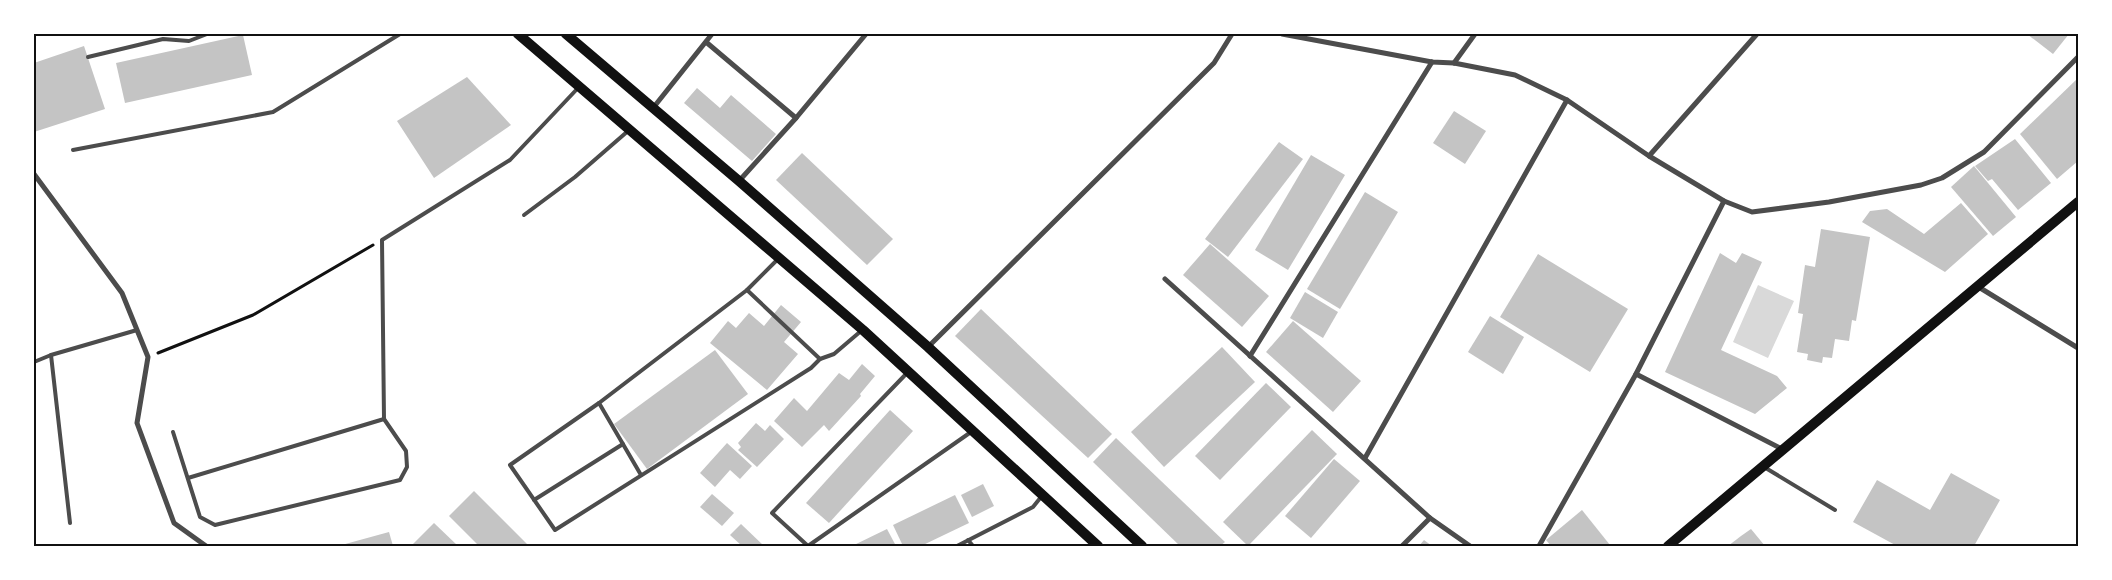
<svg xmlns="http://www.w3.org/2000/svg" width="2112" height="580" viewBox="0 0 2112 580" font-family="'Roboto Condensed',sans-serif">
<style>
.water{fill:#d9d9d9}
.building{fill:#c4c4c4}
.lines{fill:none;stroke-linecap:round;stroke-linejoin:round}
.path{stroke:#111;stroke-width:3}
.service{stroke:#4c4c4c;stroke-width:4}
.minor{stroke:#4c4c4c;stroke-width:5}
.secondary{stroke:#111;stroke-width:10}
.neatline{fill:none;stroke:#111;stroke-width:2}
</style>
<rect width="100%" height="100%" fill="#fff"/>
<!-- water -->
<path class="water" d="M1758,285L1794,301L1768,358L1733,342Z"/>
<!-- building -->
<g class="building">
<path d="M2027,34H2069L2053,54Z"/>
<path d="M243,35L252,75L125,103L116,63Z"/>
<path d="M84,46L105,109L34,132V63Z"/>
<path d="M467,77L511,125L434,178L397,121Z"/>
<path d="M2078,78V161L2057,179L2020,134Z"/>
<path d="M697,88L720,108L731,95L776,134L752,161L684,103Z"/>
<path d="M1454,111L1486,131L1465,164L1433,143Z"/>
<path d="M2015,139L2051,183L2018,210L1992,179L1988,181L1975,166Z"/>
<path d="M1279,142L1303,159L1228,257L1205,239Z"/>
<path d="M802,153L893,239L867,265L776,180Z"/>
<path d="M1311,155L1345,175L1288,270L1255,250Z"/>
<path d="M1974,166L2016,217L1993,236L1951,187Z"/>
<path d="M1365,192L1398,212L1340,309L1307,289Z"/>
<path d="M1961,203L1988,234L1945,272L1862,222L1870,211L1887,209L1924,234Z"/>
<path d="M1821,229L1870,237L1856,321L1852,320L1849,341L1835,339L1832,358L1823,357L1822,363L1807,360L1808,354L1797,352L1803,314L1798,313L1805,265L1815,267Z"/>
<path d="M1210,244L1269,296L1242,327L1183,275Z"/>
<path d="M1720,253L1736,263L1742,253L1762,262L1721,350L1777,376L1787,388L1755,414L1665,372Z"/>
<path d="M1538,254L1628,309L1590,372L1500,317Z"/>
<path d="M1305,292L1338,312L1323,338L1290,318Z"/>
<path d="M781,305L801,322L784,342L798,354L767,390L710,343L728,321L736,328L749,313L764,326Z"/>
<path d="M981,309L1112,434L1088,458L955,336Z"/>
<path d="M1490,316L1524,337L1503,374L1468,352Z"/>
<path d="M1293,321L1361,381L1333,412L1266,352Z"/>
<path d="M1222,347L1255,382L1164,467L1131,432Z"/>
<path d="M715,350L748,394L647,469L614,424Z"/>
<path d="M862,364L875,376L860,394L861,396L829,431L824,425L802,447L774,421L794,398L807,411L839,373L849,380Z"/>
<path d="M1266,383L1291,407L1220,480L1195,456Z"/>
<path d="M890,410L913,431L829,523L806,503Z"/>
<path d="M756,423L765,431L770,425L784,439L757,467L738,450L741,447L738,443Z"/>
<path d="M1312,430L1337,454L1248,546L1223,522Z"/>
<path d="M1116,438L1225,542L1220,546H1180L1093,462Z"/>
<path d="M727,443L752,466L740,479L730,470L715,487L700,473Z"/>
<path d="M1334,459L1360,481L1311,538L1285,516Z"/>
<path d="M1951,473L2000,500L1974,546H1897L1853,522L1877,480L1930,510Z"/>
<path d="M983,484L994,506L972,517L961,495Z"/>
<path d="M474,491L529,546H479L449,516Z"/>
<path d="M712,494L734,513L722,526L700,507Z"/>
<path d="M955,495L969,523L921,546H903L893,525Z"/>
<path d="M1582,510L1610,545L1609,546H1551L1546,540Z"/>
<path d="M434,523L458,546H411Z"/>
<path d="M741,524L764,546H742L730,535Z"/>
<path d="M887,529L896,546H852Z"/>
<path d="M1751,529L1765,546H1728L1741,536Z"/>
<path d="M389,532L393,546H338Z"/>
<path d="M1424,540L1432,546H1419Z"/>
</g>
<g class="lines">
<!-- path -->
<path class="path" d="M158,353L253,315L373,245"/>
<!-- service -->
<g class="service">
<path d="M88,57L163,39L189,41L207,34"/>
<path d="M73,150L273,112L400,34"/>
<path d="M524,215L575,177L628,131"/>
<path d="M779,258L747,290L820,359L834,354L861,331"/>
<path d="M747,290L599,403L510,465L555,530L811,368L820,359"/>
<path d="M51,355L70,523"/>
<path d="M34,362L51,355L137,330"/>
<path d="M599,403L641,475"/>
<path d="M173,432L200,517L215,525L400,480L407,467L406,451L384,419L382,240L510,160L578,88"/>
<path d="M1764,467L1835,510"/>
<path d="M188,478L384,419"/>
<path d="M534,500L623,444"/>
<path d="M968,540L973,546"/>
<path d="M808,546L772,513L907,373"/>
<path d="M808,546L971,432"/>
<path d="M957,546L1033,507L1041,497"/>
</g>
<!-- minor -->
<g class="minor">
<path d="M1282,34L1432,62L1454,63L1515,75L1567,100L1649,156L1724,201L1752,212L1829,202L1921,185L1942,178L1984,152L2078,57"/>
<path d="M706,42L796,118"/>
<path d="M1454,63L1475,34"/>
<path d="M653,108L712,34"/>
<path d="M1649,156L1757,34"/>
<path d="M34,174L122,293L148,357L137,423L174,523L206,546"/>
<path d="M739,181L796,118L866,34"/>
<path d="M1165,279L1430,518L1470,546"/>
<path d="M1977,286L2078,348"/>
<path d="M928,347L1214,63L1232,34"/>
<path d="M1250,356L1432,62"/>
<path d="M1636,374L1782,449"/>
<path d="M1365,458L1567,100"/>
<path d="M1402,546L1430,518"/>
<path d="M1539,546L1636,374L1724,201"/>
</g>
<!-- secondary -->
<g class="secondary">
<path d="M518,34L863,330L1098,546"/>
<path d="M566,34L739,181L928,347L1142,546"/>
<path d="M1668,546L2078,202"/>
</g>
</g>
<!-- border -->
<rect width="2112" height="580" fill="none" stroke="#ffffff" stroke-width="70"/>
<rect x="35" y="35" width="2042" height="510" class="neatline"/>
</svg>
